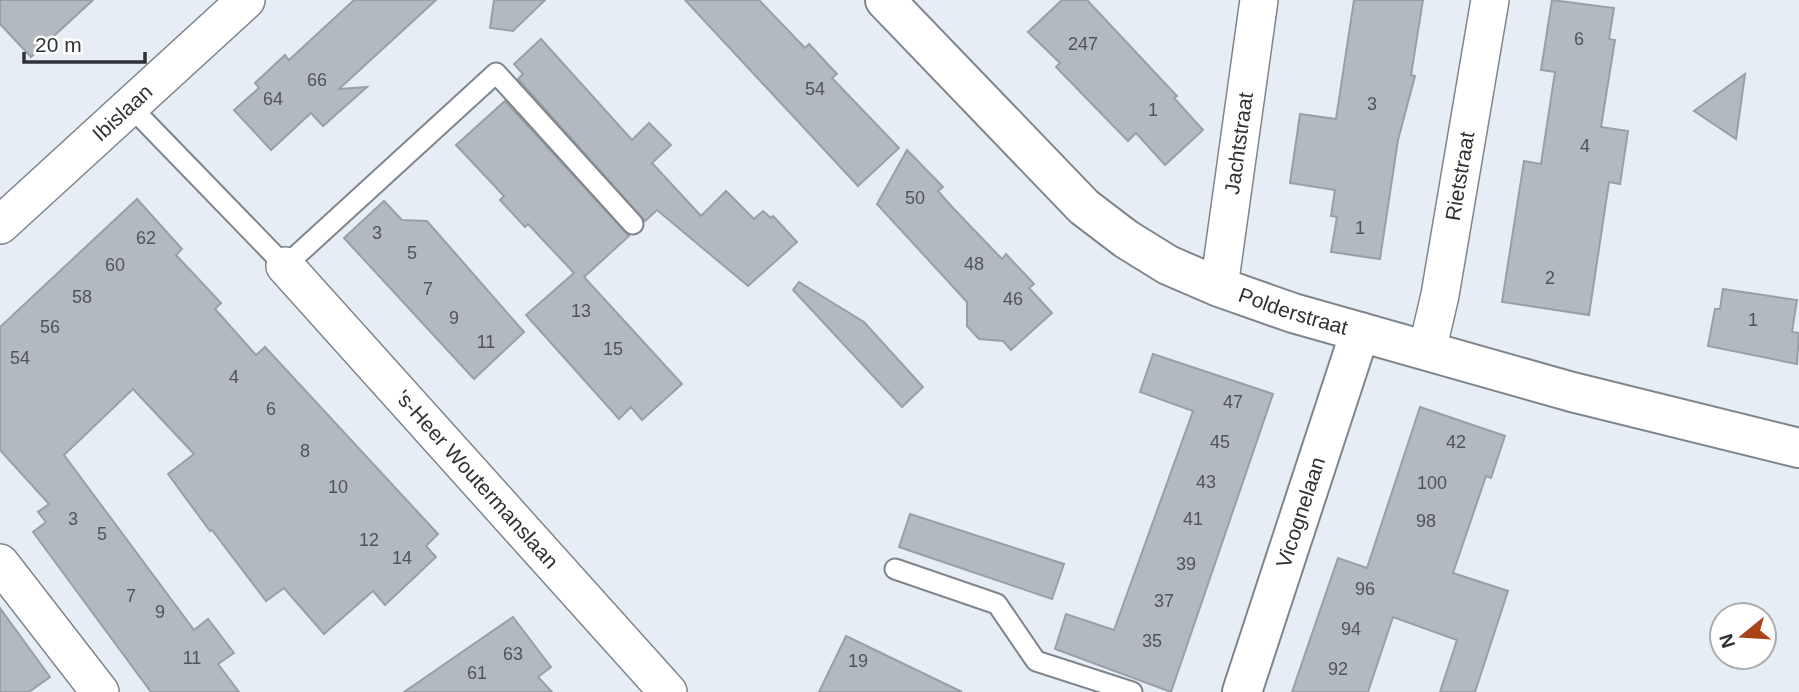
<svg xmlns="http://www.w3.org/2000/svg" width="1799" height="692" viewBox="0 0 1799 692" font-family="Helvetica,sans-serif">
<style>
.building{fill:#b3b9c0;stroke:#989fa5;stroke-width:2}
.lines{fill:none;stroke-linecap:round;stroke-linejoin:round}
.lane-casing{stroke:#7f858b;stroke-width:23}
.street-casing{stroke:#7f858b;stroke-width:40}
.secondary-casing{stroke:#7f858b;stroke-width:42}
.lane{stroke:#fff;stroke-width:19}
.street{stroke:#fff;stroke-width:37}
.secondary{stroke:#fff;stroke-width:38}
.labels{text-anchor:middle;stroke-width:6;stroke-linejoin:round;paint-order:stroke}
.number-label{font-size:18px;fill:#505458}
.street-label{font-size:21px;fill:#2f3235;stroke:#fff}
</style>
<rect width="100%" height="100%" fill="#e7edf5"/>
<!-- building -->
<g class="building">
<path d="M0,0H93L31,57L0,24Z"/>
<path d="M354,0H436L339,89L367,87L323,126L311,113L271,150L234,110L259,88L255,83L285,55L289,60Z"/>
<path d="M494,0H545L513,31L490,28Z"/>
<path d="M685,0H759L805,48L809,44L837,74L832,78L899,148L858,186Z"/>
<path d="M1062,0H1087L1177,96L1174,98L1203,130L1165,165L1136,133L1128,141L1056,67L1060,63L1028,32Z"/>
<path d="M1354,0H1423L1411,75L1415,76L1398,140L1380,259L1331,252L1337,217L1331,216L1335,190L1290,183L1300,114L1336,119Z"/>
<path d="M1552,0L1614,8L1609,39L1615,40L1601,127L1628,131L1620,184L1609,182L1589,315L1502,302L1524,161L1541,164L1555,72L1541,70Z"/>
<path d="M541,39L632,140L649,123L671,145L652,163L701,216L726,191L754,219L763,211L771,218L773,216L797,242L748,286L657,210L645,221L518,79L523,74L514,64Z"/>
<path d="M1745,74L1736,139L1694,111Z"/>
<path d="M505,101L629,236L584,277L682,384L642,420L631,407L619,419L526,315L574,273L528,224L525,227L500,200L504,196L456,145Z"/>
<path d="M907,150L943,187L938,191L953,208L1002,259L1006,254L1034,284L1029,288L1052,313L1011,350L1003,341L979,339L967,326V302L877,204Z"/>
<path d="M137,199L182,249L176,255L221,303L215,309L256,355L265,347L438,534L426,546L436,557L385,605L373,591L324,634L284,588L266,601L212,530L210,531L168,474L194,454L133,389L64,455L194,630L208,619L234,653L218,664L239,692H151L33,532L46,522L38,512L49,504L0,450V327Z"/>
<path d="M384,201L402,220L427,221L524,332L474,379L344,238Z"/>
<path d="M799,282L864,322L923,387L902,407L793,290Z"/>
<path d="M1723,289L1797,300L1792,332L1799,333L1797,364L1708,346L1715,309H1720Z"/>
<path d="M1153,354L1273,394L1171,692L1055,649L1066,614L1114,630L1193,411L1140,392Z"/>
<path d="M1420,407L1505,436L1491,478L1486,476L1453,573L1508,591L1475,692H1440L1457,640L1393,617L1368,692H1292L1338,558L1367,568Z"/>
<path d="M910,514L1064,564L1052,599L899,547Z"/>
<path d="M0,608L50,677L29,692H0Z"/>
<path d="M513,617L551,667L538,677L552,692H404Z"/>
<path d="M846,636L962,692H819Z"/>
</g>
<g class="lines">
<!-- lane casing -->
<g class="lane-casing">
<g id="lane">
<path d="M130,106L285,266L496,73L633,224"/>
<path d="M895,569L997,604L1036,661L1132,692"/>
</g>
</g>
<!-- street casing -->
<g class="street-casing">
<g id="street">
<path id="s1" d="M0,225L246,0"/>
<path id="s2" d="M285,266L668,692"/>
<path id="s3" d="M1219,287L1259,0"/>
<path id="s4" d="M1427,351L1440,295L1490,0"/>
<path d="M0,563L100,692"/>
</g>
</g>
<!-- secondary casing -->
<g class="secondary-casing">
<g id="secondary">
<path id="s5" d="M885,0L1084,207L1126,239L1168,265L1219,287L1293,313L1572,392L1799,448"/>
<path id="s6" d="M1242,692L1360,332"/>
</g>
</g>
<!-- lane -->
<use href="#lane" class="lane"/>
<!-- street -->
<use href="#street" class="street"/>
<!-- secondary -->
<use href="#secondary" class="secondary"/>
</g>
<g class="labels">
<!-- number labels -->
<g class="number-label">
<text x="1579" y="45">6</text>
<text x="1083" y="50">247</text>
<text x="317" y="86">66</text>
<text x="815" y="95">54</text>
<text x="273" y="105">64</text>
<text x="1372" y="110">3</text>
<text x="1153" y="116">1</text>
<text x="1585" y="152">4</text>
<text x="915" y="204">50</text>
<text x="1360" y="234">1</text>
<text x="377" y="239">3</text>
<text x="146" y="244">62</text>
<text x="412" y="259">5</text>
<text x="974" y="270">48</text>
<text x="115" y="271">60</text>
<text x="1550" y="284">2</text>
<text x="428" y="295">7</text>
<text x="82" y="303">58</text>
<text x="1013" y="305">46</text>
<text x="581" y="317">13</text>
<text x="454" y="324">9</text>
<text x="1753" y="326">1</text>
<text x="50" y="333">56</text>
<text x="486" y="348">11</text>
<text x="613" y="355">15</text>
<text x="20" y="364">54</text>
<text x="234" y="383">4</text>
<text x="1233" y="408">47</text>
<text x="271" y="415">6</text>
<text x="1220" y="448">45</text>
<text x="1456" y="448">42</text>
<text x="305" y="457">8</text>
<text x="1206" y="488">43</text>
<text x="1432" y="489">100</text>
<text x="338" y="493">10</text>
<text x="73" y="525">3</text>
<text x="1193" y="525">41</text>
<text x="1426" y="527">98</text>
<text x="102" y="540">5</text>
<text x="369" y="546">12</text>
<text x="402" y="564">14</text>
<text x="1186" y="570">39</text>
<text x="1365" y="595">96</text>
<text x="131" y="602">7</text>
<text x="1164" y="607">37</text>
<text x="160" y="618">9</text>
<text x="1351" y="635">94</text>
<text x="1152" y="647">35</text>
<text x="513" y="660">63</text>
<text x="192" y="664">11</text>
<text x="858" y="667">19</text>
<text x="1338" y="675">92</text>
<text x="477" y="679">61</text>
</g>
<!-- street labels -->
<g class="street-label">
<text dy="7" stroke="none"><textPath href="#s1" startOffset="166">Ibislaan</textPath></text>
<text dy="7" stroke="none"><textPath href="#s3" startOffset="145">Jachtstraat</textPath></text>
<text dy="7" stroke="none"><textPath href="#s4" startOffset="178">Rietstraat</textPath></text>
<text dy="7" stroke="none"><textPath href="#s5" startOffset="523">Polderstraat</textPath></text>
<text dy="7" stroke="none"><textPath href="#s2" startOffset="287">'s-Heer Woutermanslaan</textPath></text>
<text dy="7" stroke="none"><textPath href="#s6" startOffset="189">Vicognelaan</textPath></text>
</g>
</g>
<!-- north arrow -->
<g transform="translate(1743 636) rotate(252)"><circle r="33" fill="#ffffff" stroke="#acadae" stroke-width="2"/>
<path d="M0-5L12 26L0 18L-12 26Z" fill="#a84217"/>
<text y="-10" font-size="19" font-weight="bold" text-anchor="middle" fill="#2f3235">N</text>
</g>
<!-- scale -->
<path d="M24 52v10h121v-10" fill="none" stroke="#2f3235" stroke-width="3.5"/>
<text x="35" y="52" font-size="21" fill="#2f3235" stroke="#ffffff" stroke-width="5" paint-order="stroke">20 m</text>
</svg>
